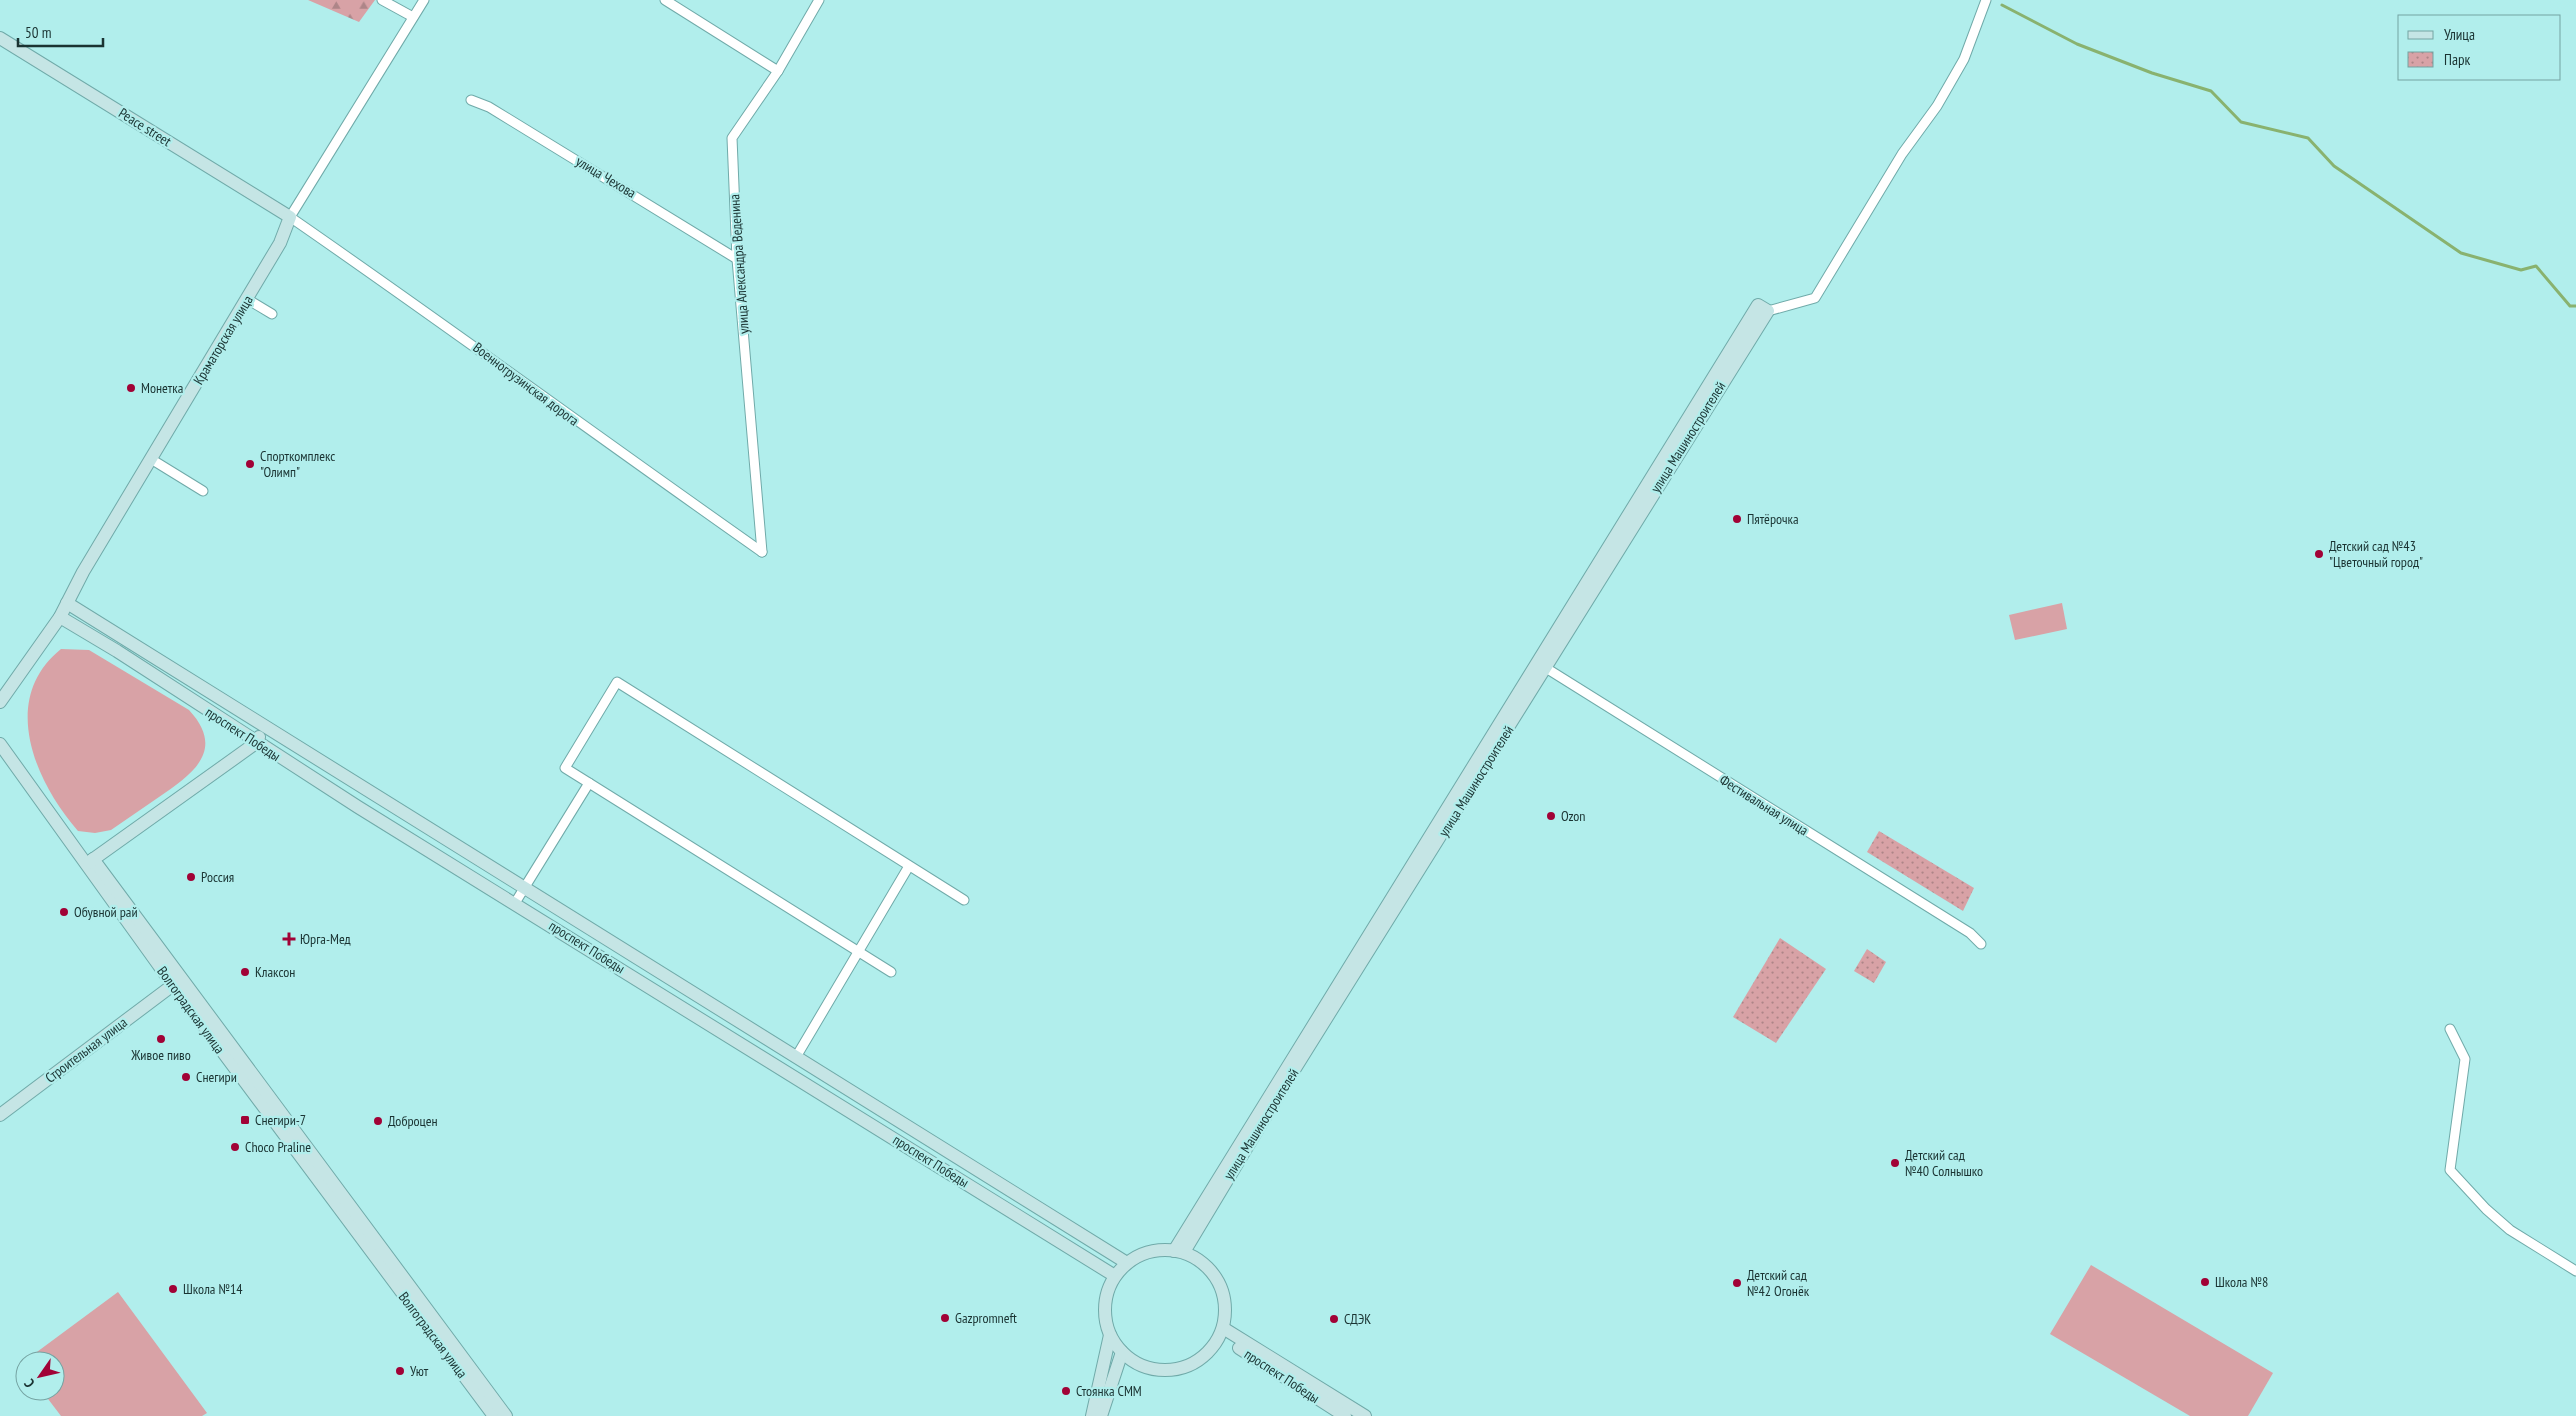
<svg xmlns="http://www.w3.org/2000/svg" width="2576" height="1416" viewBox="0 0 2576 1416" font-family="'PT Sans Narrow',sans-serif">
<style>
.green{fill:#d8a2a6}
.forest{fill:url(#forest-firs)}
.park{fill:url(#park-dots)}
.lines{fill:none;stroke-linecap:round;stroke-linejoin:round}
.stream{stroke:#89b26f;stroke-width:3}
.street-casing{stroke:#70aaa9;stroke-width:11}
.secondary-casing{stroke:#70aaa9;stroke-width:14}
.street{stroke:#fff;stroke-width:9}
.secondary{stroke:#c5e5e5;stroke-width:12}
.poi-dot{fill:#a10236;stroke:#b1eeec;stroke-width:2}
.labels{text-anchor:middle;stroke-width:4.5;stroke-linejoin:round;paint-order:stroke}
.street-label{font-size:14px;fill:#1a3332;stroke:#b1eeec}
.poi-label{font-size:14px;fill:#1a3332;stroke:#b1eeec;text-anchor:start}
</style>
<defs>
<pattern id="forest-firs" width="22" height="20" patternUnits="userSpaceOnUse" patternTransform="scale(1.25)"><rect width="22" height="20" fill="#d8a2a6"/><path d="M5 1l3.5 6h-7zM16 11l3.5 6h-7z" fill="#ae8588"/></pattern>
<pattern id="park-dots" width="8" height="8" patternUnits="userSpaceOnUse" patternTransform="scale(1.25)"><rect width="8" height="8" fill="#d8a2a6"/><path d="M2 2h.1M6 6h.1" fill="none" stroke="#ae8588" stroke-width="1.8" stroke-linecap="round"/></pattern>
</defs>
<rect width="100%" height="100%" fill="#b1eeec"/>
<!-- green -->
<g class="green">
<path d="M2062,603L2067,629L2015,640L2009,615Z"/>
<path d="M61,649L89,650L189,710C227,751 191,775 159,797C143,808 127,819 111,830L95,833L78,831C33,779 0,698 61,649Z"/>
<path d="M2091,1265L2273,1373L2248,1416H2190L2050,1334Z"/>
<path d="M118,1292L207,1413L202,1416H61L42,1391H55V1361H25V1368L22,1363Z"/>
</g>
<!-- forest -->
<path class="forest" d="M308,0H375L359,22Z"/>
<!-- park -->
<g class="park">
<path d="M1879,831L1974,888L1963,911L1867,852Z"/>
<path d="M1780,938L1826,969L1776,1043L1733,1017Z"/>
<path d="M1867,949L1886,962L1874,983L1854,971Z"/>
</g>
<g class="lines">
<!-- stream -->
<path class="stream" d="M2002,5L2077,44L2152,73L2211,91L2241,122L2308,138L2334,166L2461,253L2521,270L2536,266L2570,306H2576"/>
<!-- street casing -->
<g class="street-casing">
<g id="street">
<path d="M382,0L413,17"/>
<path d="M424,0L290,217C449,327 604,441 762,552"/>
<path d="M665,0L778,71"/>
<path d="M471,100L489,107L737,259"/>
<path d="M247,299L272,314"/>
<path d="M1768,311L1815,298L1902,154L1937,106L1964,59L1986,0"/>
<path d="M151,459L203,491"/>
<path d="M762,552L737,259L732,138L778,71L819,0"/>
<path d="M1546,668L1970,933L1981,944"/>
<path d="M589,783L891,972"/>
<path d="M515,903L589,783L565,768L617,682L964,900"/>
<path d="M2450,1029L2465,1059L2450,1170L2486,1209L2510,1230L2576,1271"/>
<path d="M796,1057L909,866"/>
</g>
</g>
<!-- secondary casing -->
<g class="secondary-casing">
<g id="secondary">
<path d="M0,38L290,217L280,243L83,572L60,617L0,702"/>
<path d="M67,603L1127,1263"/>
<path d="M60,617L117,651L358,807L1115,1276"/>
<path d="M0,744L173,985L494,1416"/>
<path d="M93,859L506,1416"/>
<path d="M88,863L256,743L259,737"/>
<path d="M0,1115L173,985"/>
<circle cx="1165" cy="1310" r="60"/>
<path d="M1174,1251L1758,305L1768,311L1274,1102L1184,1252"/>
<path d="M1223,1328L1365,1416"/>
<path d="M1239,1348L1345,1416"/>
<path d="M1092,1416L1110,1335"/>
<path d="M1101,1416L1122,1352"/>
</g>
</g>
<!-- street -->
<use href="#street" class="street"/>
<!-- secondary -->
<use href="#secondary" class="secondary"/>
</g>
<!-- markers -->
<g class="poi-dot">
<circle cx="131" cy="388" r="5"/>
<circle cx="250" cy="464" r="5"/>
<circle cx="1737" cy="519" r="5"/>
<circle cx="2319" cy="554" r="5"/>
<circle cx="1551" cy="816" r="5"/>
<circle cx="191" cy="877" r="5"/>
<circle cx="64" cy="912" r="5"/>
<path d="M286.5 931.5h5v5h5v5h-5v5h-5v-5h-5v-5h5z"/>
<circle cx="245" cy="972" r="5"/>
<circle cx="161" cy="1039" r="5"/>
<circle cx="186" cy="1077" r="5"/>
<rect x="240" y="1115" width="10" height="10" rx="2.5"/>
<circle cx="378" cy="1121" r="5"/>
<circle cx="235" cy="1147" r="5"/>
<circle cx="1895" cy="1163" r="5"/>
<circle cx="2205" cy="1282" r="5"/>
<circle cx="1737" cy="1283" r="5"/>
<circle cx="173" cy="1289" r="5"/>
<circle cx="945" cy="1318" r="5"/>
<circle cx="1334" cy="1319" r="5"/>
<circle cx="400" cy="1371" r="5"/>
<circle cx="1066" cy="1391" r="5"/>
</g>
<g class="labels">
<!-- street labels -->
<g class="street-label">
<text transform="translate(145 127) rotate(32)" y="5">Peace street</text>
<text transform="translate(606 177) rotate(31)" y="5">улица Чехова</text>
<text transform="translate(739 264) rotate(-94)" y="5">улица Александра Веденина</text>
<text transform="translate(223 340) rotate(-59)" y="5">Краматорская улица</text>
<text transform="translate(526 384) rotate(37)" y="5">Военногрузинская дорога</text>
<text transform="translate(1688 437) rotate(-58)" y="5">улица Машиностроителей</text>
<text transform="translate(243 734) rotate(33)" y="5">проспект Победы</text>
<text transform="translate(1476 781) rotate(-58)" y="5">улица Машиностроителей</text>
<text transform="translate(1764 805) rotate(32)" y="5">Фестивальная улица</text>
<text transform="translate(587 947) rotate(32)" y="5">проспект Победы</text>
<text transform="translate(191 1010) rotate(54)" y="5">Волгоградская улица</text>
<text transform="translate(86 1050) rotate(-37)" y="5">Строительная улица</text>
<text transform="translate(1261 1124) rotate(-58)" y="5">улица Машиностроителей</text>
<text transform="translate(931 1161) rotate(32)" y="5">проспект Победы</text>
<text transform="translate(433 1335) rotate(53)" y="5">Волгоградская улица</text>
<text transform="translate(1282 1376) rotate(33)" y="5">проспект Победы</text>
</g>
<!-- poi labels -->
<g class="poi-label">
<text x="141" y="393">Монетка</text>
<text x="260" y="461">Спорткомплекс<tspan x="260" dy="16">"Олимп"</tspan></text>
<text x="1747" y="524">Пятёрочка</text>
<text x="2329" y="551">Детский сад №43<tspan x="2329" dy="16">"Цветочный город"</tspan></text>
<text x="1561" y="821">Ozon</text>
<text x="201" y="882">Россия</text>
<text x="74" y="917">Обувной рай</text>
<text x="300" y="944">Юрга-Мед</text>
<text x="255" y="977">Клаксон</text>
<text x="161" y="1060" text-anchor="middle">Живое пиво</text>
<text x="196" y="1082">Снегири</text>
<text x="255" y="1125">Снегири-7</text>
<text x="388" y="1126">Доброцен</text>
<text x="245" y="1152">Choco Praline</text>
<text x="1905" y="1160">Детский сад<tspan x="1905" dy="16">№40 Солнышко</tspan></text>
<text x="1747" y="1280">Детский сад<tspan x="1747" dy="16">№42 Огонёк</tspan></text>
<text x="2215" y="1287">Школа №8</text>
<text x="183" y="1294">Школа №14</text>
<text x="955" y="1323">Gazpromneft</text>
<text x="1344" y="1324">СДЭК</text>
<text x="410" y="1376">Уют</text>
<text x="1076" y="1396">Стоянка СММ</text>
</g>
</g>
<!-- legend -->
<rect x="2398" y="15" width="162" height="65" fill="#b1eeec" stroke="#75a3a2"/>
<rect x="2408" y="31" width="25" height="8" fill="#c5e5e5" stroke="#75a3a2"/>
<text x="2444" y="40" font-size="15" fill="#1a3332">Улица</text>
<rect x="2408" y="52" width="25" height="15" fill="url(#park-dots)" stroke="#75a3a2"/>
<text x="2444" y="65" font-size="15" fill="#1a3332">Парк</text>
<!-- north arrow -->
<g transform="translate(40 1376) rotate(236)"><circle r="24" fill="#b1eeec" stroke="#75a3a2"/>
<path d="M0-4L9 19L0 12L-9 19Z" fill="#a10236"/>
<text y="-8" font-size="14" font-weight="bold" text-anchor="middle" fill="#1a3332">С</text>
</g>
<!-- scale -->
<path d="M18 38v8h85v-8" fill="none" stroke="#1a3332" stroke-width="2.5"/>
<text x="25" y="38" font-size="15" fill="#1a3332" stroke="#b1eeec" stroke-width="4" paint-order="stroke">50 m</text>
</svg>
